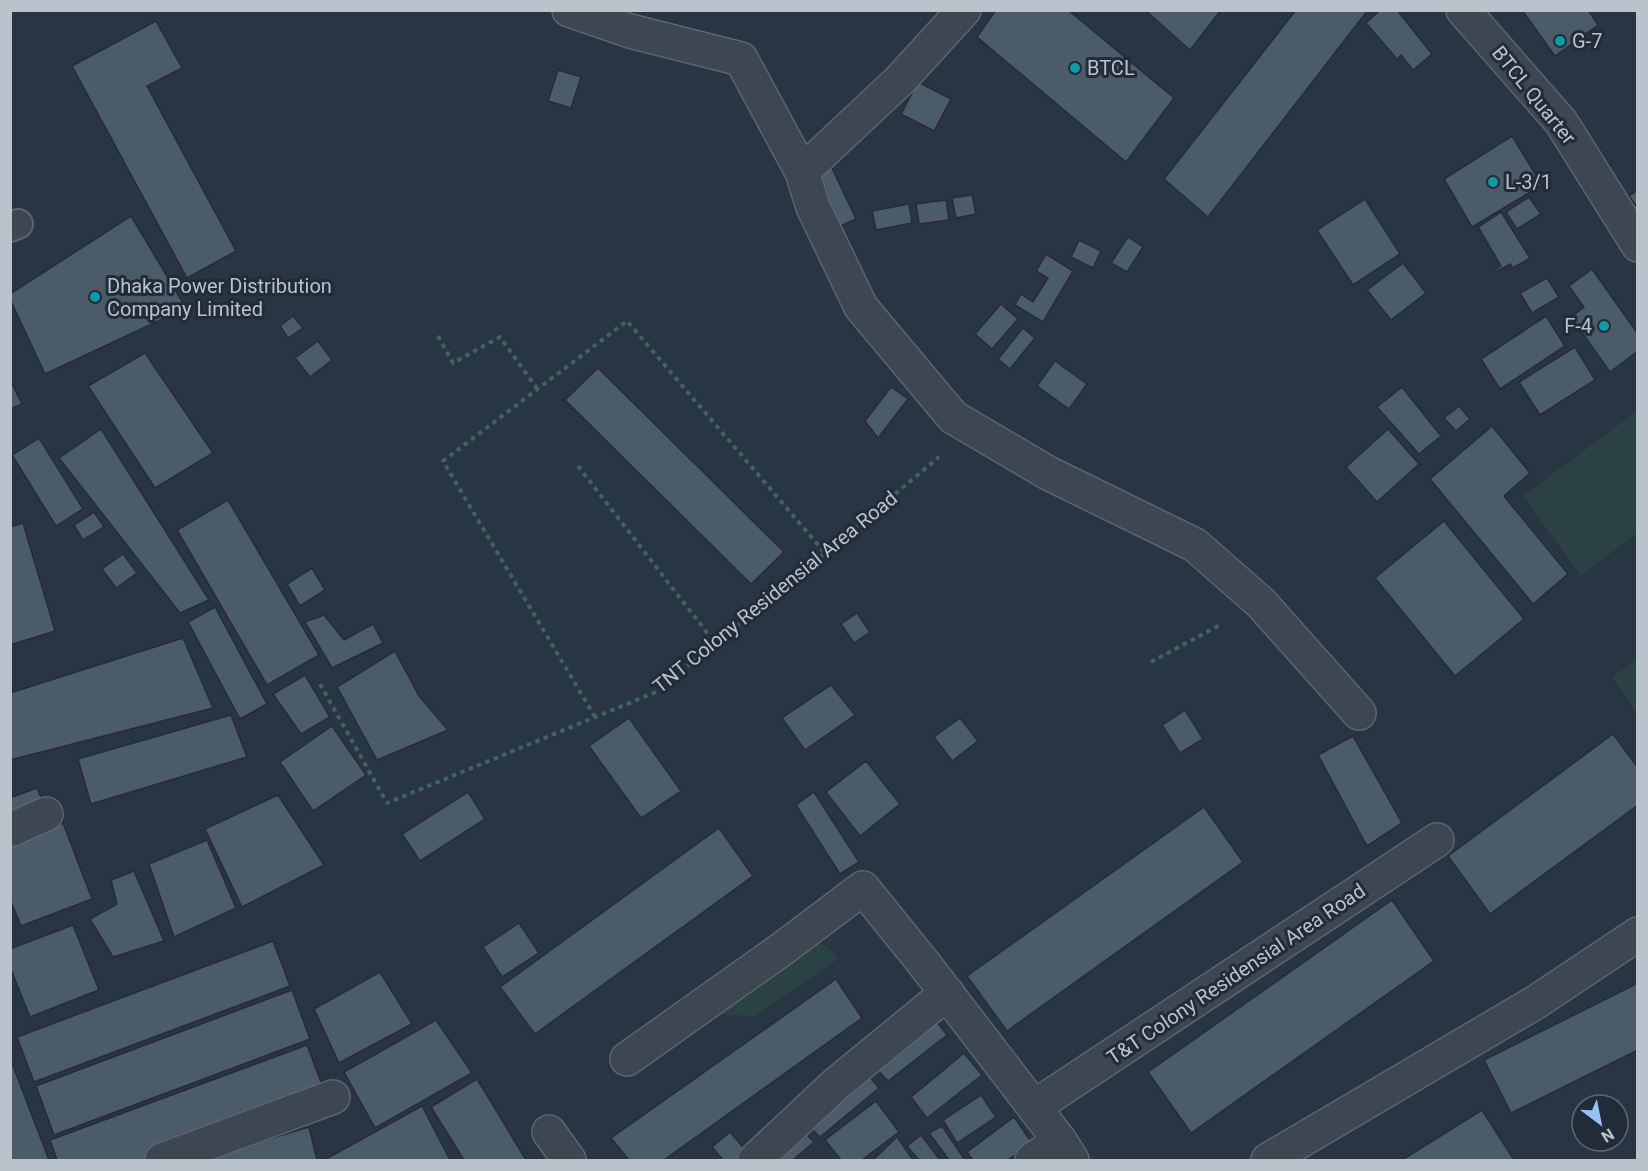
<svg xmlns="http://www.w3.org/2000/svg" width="1648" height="1171" viewBox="0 0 1648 1171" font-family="Roboto,sans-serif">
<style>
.park{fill:#2a4243}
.building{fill:#4c5b68;stroke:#232e39;stroke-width:1.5}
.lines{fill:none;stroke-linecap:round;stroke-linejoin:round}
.service-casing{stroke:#5b656f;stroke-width:32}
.minor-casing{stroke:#5b656f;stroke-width:36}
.path{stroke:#485f60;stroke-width:4;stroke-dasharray:4.5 4.5;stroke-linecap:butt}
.service{stroke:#3c4752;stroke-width:28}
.minor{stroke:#3c4752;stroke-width:33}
.culture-dot{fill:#0f9aa8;stroke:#212c38;stroke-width:2}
.labels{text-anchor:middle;stroke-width:6;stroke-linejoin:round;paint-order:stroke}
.poi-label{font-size:20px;fill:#bac2cc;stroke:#212c38;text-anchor:start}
.street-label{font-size:20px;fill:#bac2cc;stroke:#212c38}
</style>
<rect width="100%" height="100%" fill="#283542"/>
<!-- park -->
<g class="park">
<path d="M1637,411V533L1581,576L1523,496Z"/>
<path d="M1637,660V715L1612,677Z"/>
<path d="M821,943L839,958L755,1016L711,1014Z"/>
</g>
<!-- building -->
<g class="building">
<path d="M996,10H1068L1174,98L1126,162L977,37Z"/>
<path d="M1145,10H1221L1190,50Z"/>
<path d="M1296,10H1368L1208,217L1164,179Z"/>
<path d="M1380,10H1397L1432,54L1413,70L1401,55L1397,59L1366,23Z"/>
<path d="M1522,10H1588L1598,25L1555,56Z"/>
<path d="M156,21L182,68L147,86L236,251L187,278L72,66Z"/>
<path d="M558,70L581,77L571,108L548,101Z"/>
<path d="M918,82L951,99L934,131L901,114Z"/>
<path d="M1512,136L1542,185L1472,227L1444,179Z"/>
<path d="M831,166L856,219L836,228L811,175Z"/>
<path d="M1638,190V208L1629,196Z"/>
<path d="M972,195L976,214L956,218L952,198Z"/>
<path d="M1529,197L1541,214L1517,229L1506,212Z"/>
<path d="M1365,199L1400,254L1353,285L1317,230Z"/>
<path d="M946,200L949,220L919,224L916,204Z"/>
<path d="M909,204L912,223L876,230L872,211Z"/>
<path d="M1501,212L1530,258L1513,268L1510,264L1496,272L1495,270L1501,266L1478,227Z"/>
<path d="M131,216L186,308L45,374L10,299V294Z"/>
<path d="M1128,237L1143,247L1127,272L1111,263Z"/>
<path d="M1079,240L1101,251L1093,268L1071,257Z"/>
<path d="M1046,254L1073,271L1043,322L1015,305L1021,294L1033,302L1048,278L1036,271Z"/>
<path d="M1403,263L1426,293L1391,320L1367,290Z"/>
<path d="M1592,269L1638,334V351L1610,372L1571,317L1584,307L1569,286Z"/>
<path d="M1547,278L1559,297L1532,313L1520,293Z"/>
<path d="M1001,304L1018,319L992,349L975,334Z"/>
<path d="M293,316L303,328L288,338L280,326Z"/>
<path d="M1546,316L1565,346L1500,389L1481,359Z"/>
<path d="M1023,328L1035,338L1010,369L998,359Z"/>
<path d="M318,341L332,360L310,377L295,358Z"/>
<path d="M1575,347L1595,380L1540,415L1519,382Z"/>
<path d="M145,353L213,453L155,488L88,386Z"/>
<path d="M1055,361L1087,384L1069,409L1037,386Z"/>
<path d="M598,368L784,552L751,584L565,400Z"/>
<path d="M10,380L22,404L10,409Z"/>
<path d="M891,387L908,399L878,438L865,421Z"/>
<path d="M1402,387L1441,436L1419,454L1377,407Z"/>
<path d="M1459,406L1470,419L1456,431L1444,418Z"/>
<path d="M1492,426L1530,473L1504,496L1568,574L1533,604L1430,479Z"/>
<path d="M101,429L209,600L180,613L59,458Z"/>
<path d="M1388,429L1419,464L1377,502L1346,467Z"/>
<path d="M39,438L83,509L56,526L12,455Z"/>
<path d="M228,500L319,655L267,685L177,530Z"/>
<path d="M94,512L104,527L83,540L74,525Z"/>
<path d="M1444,521L1524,619L1455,676L1375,578Z"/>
<path d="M23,523L55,631L10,645V527Z"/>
<path d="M123,554L137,573L116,588L102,569Z"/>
<path d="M312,568L325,590L300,606L287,584Z"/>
<path d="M215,607L267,704L240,719L188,622Z"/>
<path d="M857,613L870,632L854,643L841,624Z"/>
<path d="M324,615L344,640L373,624L383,643L332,668L305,622Z"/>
<path d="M183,638L213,708L10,760V693Z"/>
<path d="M395,651L419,696L448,730L377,760L337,687Z"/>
<path d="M305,675L330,717L301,734L273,694Z"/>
<path d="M831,685L855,715L805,750L782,718Z"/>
<path d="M1185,710L1203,739L1180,753L1162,725Z"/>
<path d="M231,715L247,757L91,804L78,759Z"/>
<path d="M629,718L681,791L641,818L589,746Z"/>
<path d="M960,718L978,741L952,761L934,737Z"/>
<path d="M332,726L366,775L313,811L280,762Z"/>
<path d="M1613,734L1638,768V805L1490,914L1448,856Z"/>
<path d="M1353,736L1402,823L1367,846L1318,755Z"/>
<path d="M866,761L900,804L860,836L826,792Z"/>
<path d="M37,788L52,823L10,840V798Z"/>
<path d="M468,792L485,819L420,861L402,834Z"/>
<path d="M814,792L859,862L840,874L796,805Z"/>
<path d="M278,795L324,865L242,907L205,829Z"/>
<path d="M1204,807L1243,862L1007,1031L967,976Z"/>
<path d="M63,823L92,899L21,926L10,899V843Z"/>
<path d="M719,828L753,876L535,1034L500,987Z"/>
<path d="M207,840L236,908L174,937L149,864Z"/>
<path d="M134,871L164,941L113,957L90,919L117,904L111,880Z"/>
<path d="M1392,900L1434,961L1191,1133L1148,1072Z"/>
<path d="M519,923L539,953L502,977L483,947Z"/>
<path d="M73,925L99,990L30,1017L10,967V949Z"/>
<path d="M273,941L290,986L34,1082L17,1037Z"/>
<path d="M380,972L412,1024L339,1063L314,1009Z"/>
<path d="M836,979L862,1018L664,1160H629L611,1138Z"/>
<path d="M1638,983V1050L1511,1113L1484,1060Z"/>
<path d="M292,990L310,1039L54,1135L36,1086Z"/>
<path d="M934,1018L947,1035L888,1081L874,1066Z"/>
<path d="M436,1020L472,1073L375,1128L344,1072Z"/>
<path d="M307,1045L327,1098L161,1160H57L50,1140Z"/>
<path d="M964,1053L982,1075L927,1118L911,1097Z"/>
<path d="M10,1058L49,1160H10Z"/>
<path d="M866,1072L879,1088L820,1137L805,1122Z"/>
<path d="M477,1079L526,1160H464L431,1107Z"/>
<path d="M981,1095L996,1117L957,1143L943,1120Z"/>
<path d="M876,1101L899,1132L862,1160H841L825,1140Z"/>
<path d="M422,1106L450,1160H324Z"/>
<path d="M1482,1110L1514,1160H1402Z"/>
<path d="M1014,1117L1032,1143L1008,1160H973L967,1152Z"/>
<path d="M942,1126L965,1160H949L929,1133Z"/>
<path d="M309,1127L317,1160H198Z"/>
<path d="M800,1128L814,1142L793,1160H764Z"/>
<path d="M730,1132L753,1159L750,1160H723L712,1147Z"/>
<path d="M921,1135L940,1160H919L907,1146Z"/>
<path d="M897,1137L913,1160H873Z"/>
</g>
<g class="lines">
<!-- service casing -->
<g class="service-casing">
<path id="service" d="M10,227L18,224"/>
</g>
<!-- minor casing -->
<g class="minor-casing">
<g id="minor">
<path d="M569,10L630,31L741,59L802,172L813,207L861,307L953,417L1048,473L1195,545L1261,603L1359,713"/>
<path d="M1463,10L1561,122L1638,245"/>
<path d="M802,172L900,80L964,10"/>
<path d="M10,830L46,814"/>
<path d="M627,1059L782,949L863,888L922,961L1060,1141L1072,1160"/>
<path d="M1034,1107L1437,840"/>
<path d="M549,1132L569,1160"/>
<path d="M162,1160L333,1097"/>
<path d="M755,1160L836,1084L947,993"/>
<path d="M1032,1160L1060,1141"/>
<path d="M1268,1160L1536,1002L1638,934"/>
</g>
</g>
<!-- path -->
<g class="path">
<path d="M438,336L453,363L500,337L538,390"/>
<path d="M578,466L715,643"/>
<path d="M1151,662L1220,625"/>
<path d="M320,684L387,803L656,692L825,553L939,457"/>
<path d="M595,717L443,461L627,321L825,553"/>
</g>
<!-- service -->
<use href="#service" class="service"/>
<!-- minor -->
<use href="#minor" class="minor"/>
</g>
<!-- markers -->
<g class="culture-dot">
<circle cx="1560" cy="41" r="6"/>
<circle cx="1075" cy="68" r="6"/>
<circle cx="1493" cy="182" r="6"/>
<circle cx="95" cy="297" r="6"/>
<circle cx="1604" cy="326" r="6"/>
</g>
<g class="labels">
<!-- poi labels -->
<g class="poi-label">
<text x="1572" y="48">G-7</text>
<text x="1087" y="75">BTCL</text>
<text x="1505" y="189">L-3/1</text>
<text x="107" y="293">Dhaka Power Distribution<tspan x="107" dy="23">Company Limited</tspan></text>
<text x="1592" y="333" text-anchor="end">F-4</text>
</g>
<!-- street labels -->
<g class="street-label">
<text transform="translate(1534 95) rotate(51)" y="7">BTCL Quarter</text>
<text transform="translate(775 592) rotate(-39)" y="7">TNT Colony Residensial Area Road</text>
<text transform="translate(1236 974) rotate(-34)" y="7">T&amp;T Colony Residensial Area Road</text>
</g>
</g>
<!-- border -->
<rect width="1648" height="1171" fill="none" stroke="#bac2cc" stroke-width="24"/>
<!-- north arrow -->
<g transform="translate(1600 1123) rotate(148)"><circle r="28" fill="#212c38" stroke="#5e6873" stroke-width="1.5"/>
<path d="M0-4.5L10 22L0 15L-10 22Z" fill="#96c2f5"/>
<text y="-9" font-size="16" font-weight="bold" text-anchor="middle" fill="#bac2cc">N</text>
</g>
</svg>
